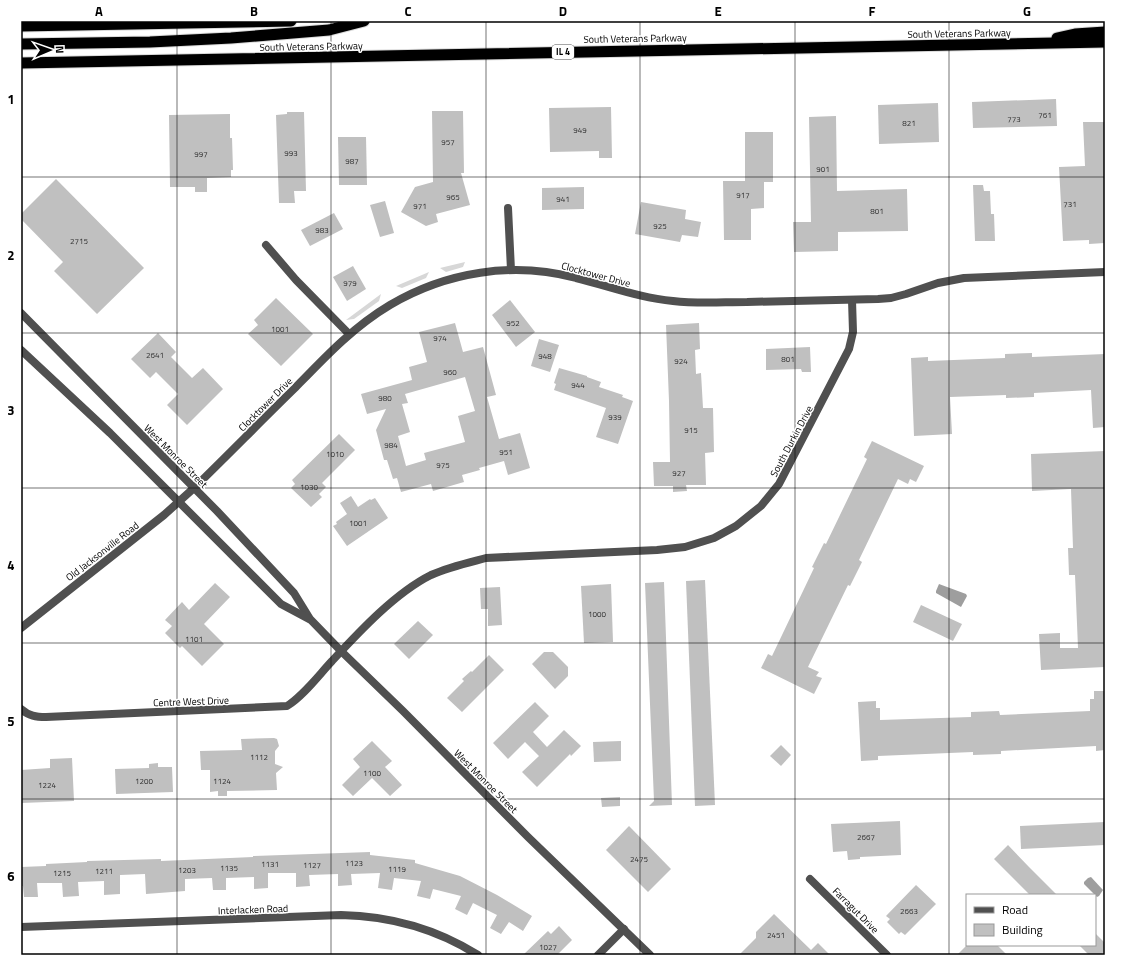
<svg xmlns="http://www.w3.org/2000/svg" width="1126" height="976" viewBox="0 0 1126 976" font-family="'Titillium Web',sans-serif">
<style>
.green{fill:#d7d7d7}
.water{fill:#9e9e9e}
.building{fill:#c0c0c0;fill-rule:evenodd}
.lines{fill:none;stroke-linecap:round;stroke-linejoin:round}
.trunk-casing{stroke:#dbdbdb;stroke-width:13}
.minor{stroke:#505050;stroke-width:8}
.tertiary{stroke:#505050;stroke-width:8}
.trunk{stroke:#000;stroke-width:11}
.grid{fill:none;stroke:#000;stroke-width:1;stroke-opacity:0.55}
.labels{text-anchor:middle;stroke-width:3;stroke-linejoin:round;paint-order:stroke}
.number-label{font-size:8px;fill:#303030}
.shield{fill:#fff;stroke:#4c4c4c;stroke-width:1}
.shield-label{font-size:9px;font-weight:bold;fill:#000}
.street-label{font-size:10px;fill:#000;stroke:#fff}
.neatline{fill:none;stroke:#000;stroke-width:1.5}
.grid-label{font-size:13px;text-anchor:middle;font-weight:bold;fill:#000}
</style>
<rect width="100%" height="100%" fill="#fff"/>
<!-- green -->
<g class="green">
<path d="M465,262L463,267L446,272L440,268Z"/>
<path d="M429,272L426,278L402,288L396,286Z"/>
<path d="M381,294L379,301L354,319L346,320Z"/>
</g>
<!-- water -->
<g class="water">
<path d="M939,584L966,594L967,596L961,607L936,593V591Z"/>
<path d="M1091,877L1103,890L1099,896L1097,897L1084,884V882L1088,878Z"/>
</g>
<!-- building -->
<g class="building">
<path d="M1056,99L1057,126L973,128L972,102Z"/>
<path d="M938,103L939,142L879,144L878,105Z"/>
<path d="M611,107L612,158H599V151L550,152L549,108Z"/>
<path d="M432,111H463L464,173H461L470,205L436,214L438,222L426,226L401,212L415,187L433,182Z"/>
<path d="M287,112H304L306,191H294L295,203H279L276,115L287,114Z"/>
<path d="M230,114V138H232L233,170H231V177L207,178V192H195V187H170L169,115Z"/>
<path d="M836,116L837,191L907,189L908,231L838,232V251L794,252L793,222H811L809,117Z"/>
<path d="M1083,122H1105V243L1089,244V240L1063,241L1059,167L1085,166Z"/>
<path d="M745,132H773V182H764V208L751,209V240H724L723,181H745Z"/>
<path d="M338,137H366L367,185H339Z"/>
<path d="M56,179L144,268L97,314L54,271L63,262L21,219V214Z"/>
<path d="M973,185H983L984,191H990L991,214H994L995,241H975Z"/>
<path d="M584,187V209L542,210V188Z"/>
<path d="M385,201L394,233L380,237L370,205Z"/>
<path d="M641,202L686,210L685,219L701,222L698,237L682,235L680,242L635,234Z"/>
<path d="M334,213L343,229L310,246L301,230Z"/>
<path d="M353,266L366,289L347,301L333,277Z"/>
<path d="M276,298L313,334L281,366L248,334L258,325L254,320Z"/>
<path d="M510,300L535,332L516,347L492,315Z"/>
<path d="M455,323L463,352L483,347L496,395L487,397L499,439L520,433L530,468L508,475L504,461L479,468L480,470L462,475L464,482L433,491L431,484L401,492L397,478L393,479L387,460H384L376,430L386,409L367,414L361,394L412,380L409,367L427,362L419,332ZM465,377L475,411L458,416L465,442L424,453L426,460L406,466L398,436L410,432L402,404L408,403L405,394Z"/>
<path d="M699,323L700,349L695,350L696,374L701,373L703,408H713L714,452L705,453L706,485H686L687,491L673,492V486H654L653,462H670L669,401L666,325Z"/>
<path d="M158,333L176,352L171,357L192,378L203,368L223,389L187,425L167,405L178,394L156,372L150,378L131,359Z"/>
<path d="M539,339L559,345L550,372L531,366Z"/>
<path d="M810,347L811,372H802L801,369L766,370V349Z"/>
<path d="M1032,353V357L1105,354V427L1093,428L1091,390L1034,393V397L1006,398V395L950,397L952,434L914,436L911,358L928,357V361L1005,358V354Z"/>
<path d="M559,368L587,376V377L601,382L599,387L623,395L622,397L633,401L618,444L596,437L606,408L554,390L556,384L554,383Z"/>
<path d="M339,434L355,450L322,483L326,487L319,494L322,497L311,507L291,488L295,484L292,480Z"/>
<path d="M872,441L924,466L916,482L910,479L908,484L898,479L859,560L862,562L850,586L848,585L808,667L819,672L816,676L822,678L814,694L761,668L768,654L772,656L814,568L812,567L824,543L826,544L867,459L864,457Z"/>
<path d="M1105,451V667L1041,670L1039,634L1060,633V648H1078L1075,575H1069L1068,548H1073L1071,489L1032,491L1031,454Z"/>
<path d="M351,496L358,507L370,499L371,500L375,498L388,518L347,546L333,526L337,524L336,522L347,514L340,503Z"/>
<path d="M705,580L715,805L695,806L686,581Z"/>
<path d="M664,582L672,805L649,806L654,801L645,583Z"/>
<path d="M215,583L230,597L204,624L224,644L202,666L182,646L180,648L165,633L172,626L165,620L182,602L189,610Z"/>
<path d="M611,584L613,642L584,643L581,586Z"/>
<path d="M500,587L502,625L488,626V609H481L480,588Z"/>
<path d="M921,605L962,624L953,641L913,622Z"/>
<path d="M418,621L433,635L409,659L394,644Z"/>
<path d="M544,652H553L568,667V676L555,689L532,664Z"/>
<path d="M489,655L504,670L462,712L447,698L464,681L462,679L471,671L472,672Z"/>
<path d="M1094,691H1105V750L1096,751V746L1001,751V754L973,755V752L878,756V760L861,761L858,702L876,701V708H880V720L971,717V712L999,711L1000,715L1090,711V699H1094Z"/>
<path d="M535,702L549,716L533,732L547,747L564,730L581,746L571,756L570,754L537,787L522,772L539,756L525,742L508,759L493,743Z"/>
<path d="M274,738L277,739L279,746L275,751V764L283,767L276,773L277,790L227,791V796H218V791L210,792V770H201L200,751L242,750L241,739Z"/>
<path d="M372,741L392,761L385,767L402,785L390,796L372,778L353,796L342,785L360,767L353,759Z"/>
<path d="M621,741V761L594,762L593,742Z"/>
<path d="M781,745L791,755L781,766L770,756Z"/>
<path d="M72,758L74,801L21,803V770L50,768V759Z"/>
<path d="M158,763V767H172L173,792L116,794L115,769L149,768V764Z"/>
<path d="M620,797V806L602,807L601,798Z"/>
<path d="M900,821L901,855L860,857V859L848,860L847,851L833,852L831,824Z"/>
<path d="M1105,822V845L1021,849L1020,826Z"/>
<path d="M629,826L671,869L648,892L606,850Z"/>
<path d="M1008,845L1029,867L1057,895H1030L994,859Z"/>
<path d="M370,852V855L415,860V863L460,876L497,895L532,916L523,931L509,922L501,934L490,928L497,915L473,903L467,915L455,909L461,896L433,889L430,899L417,896L421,881L394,878L392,890L378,888L380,873L351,874L352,885L338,886V874L309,875L310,886L296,887V873H268V888L254,889V877L226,878V890H213L212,878L185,879V891L146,894L145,874L120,875V894L104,895V881L78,882L79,896L63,897L62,883H37L38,897H24L23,886H21V867L46,866V864L87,862V861L161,859V861L253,857V856Z"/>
<path d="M916,885L936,904L905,935L901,932L899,934L887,922L890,919L886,916Z"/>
<path d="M774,914L811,950L818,943L830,955H739L756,938V932Z"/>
<path d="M559,926L572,940L557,955H523L548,931L551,934Z"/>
<path d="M1095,933L1105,943V951L1101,955H1089L1079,945H1095Z"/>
<path d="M967,945H997L1007,955H957Z"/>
</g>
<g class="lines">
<!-- trunk casing -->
<g class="trunk-casing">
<g id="trunk">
<path d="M21,26L291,21"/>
<path d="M1057,38L1075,34L1105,32"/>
<path d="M21,44L150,42L231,38L329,30L364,21"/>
<path d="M21,63L1105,42"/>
</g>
</g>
<!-- minor -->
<g class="minor">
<path d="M508,208L511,270"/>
<path d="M266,245L296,280L349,334"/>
<path d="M194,488C228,455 261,421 295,388C325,357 353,327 390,305C446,272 513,261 576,278C609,286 640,298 673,301C698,304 722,302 747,302C790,301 834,300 878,299L891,298L906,294L938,283L964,278L1105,272"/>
<path d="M21,709C29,716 36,717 46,717L287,706C304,695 318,676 332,661C359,632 395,593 431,575C449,567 467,563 486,558L657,550L685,547L714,538L736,526L761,506L779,484L849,349L853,332L852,300"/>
<path d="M810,879L887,955"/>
<path d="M21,927L341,915C391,916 435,928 478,955"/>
<path d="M598,955L624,929"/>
</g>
<!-- tertiary -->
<g class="tertiary">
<path d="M21,313L217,511L294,593L310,619L341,651L403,711L528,837L650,955"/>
<path d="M21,350L110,433L281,604L309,619"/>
<path d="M21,628L164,515L194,488"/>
</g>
<!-- trunk -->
<use href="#trunk" class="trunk"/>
</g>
<!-- grid -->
<path class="grid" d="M177,21V955M331,21V955M486,21V955M640,21V955M795,21V955M949,21V955M21,177H1105M21,333H1105M21,488H1105M21,643H1105M21,799H1105"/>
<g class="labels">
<!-- number labels -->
<g class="number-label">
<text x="1045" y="118">761</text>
<text x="1014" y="122">773</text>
<text x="909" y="126">821</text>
<text x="580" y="133">949</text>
<text x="448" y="145">957</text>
<text x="291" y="156">993</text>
<text x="201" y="157">997</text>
<text x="352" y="164">987</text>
<text x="823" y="172">901</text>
<text x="743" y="198">917</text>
<text x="453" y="200">965</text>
<text x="563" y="202">941</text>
<text x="1070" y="207">731</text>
<text x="420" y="209">971</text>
<text x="877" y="214">801</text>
<text x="660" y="229">925</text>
<text x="322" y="233">983</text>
<text x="79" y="244">2715</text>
<text x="350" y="286">979</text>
<text x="513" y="326">952</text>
<text x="280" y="332">1001</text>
<text x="440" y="341">974</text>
<text x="155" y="358">2641</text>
<text x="545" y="359">948</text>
<text x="788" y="362">801</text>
<text x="681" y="364">924</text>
<text x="450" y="375">960</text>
<text x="578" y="388">944</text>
<text x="385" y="401">980</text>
<text x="615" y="420">939</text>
<text x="691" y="433">915</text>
<text x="391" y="448">984</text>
<text x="506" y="455">951</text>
<text x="335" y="457">1010</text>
<text x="443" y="468">975</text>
<text x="679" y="476">927</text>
<text x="309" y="490">1030</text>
<text x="358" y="526">1001</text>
<text x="597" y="617">1000</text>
<text x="194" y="642">1101</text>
<text x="259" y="760">1112</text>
<text x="372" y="776">1100</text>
<text x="144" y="784">1200</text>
<text x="222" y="784">1124</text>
<text x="47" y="788">1224</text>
<text x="866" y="840">2667</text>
<text x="639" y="862">2475</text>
<text x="354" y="866">1123</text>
<text x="270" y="867">1131</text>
<text x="312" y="868">1127</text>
<text x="229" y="871">1135</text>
<text x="397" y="872">1119</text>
<text x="187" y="873">1203</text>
<text x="104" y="874">1211</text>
<text x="62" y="876">1215</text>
<text x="909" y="914">2663</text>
<text x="776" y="938">2451</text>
<text x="548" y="950">1027</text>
</g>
<!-- shield labels -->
<rect class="shield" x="552" y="45" width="22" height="14" rx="3"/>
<g class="shield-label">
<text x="563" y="55">IL 4</text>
</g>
<!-- street labels -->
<g class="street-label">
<text transform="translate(959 33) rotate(-1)" y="4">South Veterans Parkway</text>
<text transform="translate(635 38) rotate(-1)" y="4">South Veterans Parkway</text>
<text transform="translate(311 46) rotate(-1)" y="4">South Veterans Parkway</text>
<text transform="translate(596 274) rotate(15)" y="4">Clocktower Drive</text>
<text transform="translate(265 404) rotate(-45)" y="4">Clocktower Drive</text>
<text transform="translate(791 441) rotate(-62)" y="4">South Durkin Drive</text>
<text transform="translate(176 456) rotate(45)" y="4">West Monroe Street</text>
<text transform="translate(102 551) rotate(-38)" y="4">Old Jacksonville Road</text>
<text transform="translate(191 701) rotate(-2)" y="4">Centre West Drive</text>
<text transform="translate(486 781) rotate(45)" y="4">West Monroe Street</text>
<text transform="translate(253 909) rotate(-2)" y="4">Interlacken Road</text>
<text transform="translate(856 910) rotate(45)" y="4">Farragut Drive</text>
</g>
</g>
<!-- border -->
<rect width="1126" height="976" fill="none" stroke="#ffffff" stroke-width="44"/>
<!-- legend -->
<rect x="966" y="894" width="130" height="52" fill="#ffffff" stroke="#999999"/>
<rect x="974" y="907" width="20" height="6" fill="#505050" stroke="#999999"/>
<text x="1002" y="914" font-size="12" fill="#000000">Road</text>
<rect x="974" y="924" width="20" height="12" fill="#c0c0c0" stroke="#999999"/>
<text x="1002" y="934" font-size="12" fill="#000000">Building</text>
<!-- north arrow -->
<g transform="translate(50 50) rotate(88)" stroke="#ffffff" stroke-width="3" paint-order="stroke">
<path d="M0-3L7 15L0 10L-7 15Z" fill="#000000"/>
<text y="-6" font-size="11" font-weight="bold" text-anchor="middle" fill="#000000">N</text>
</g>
<rect x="22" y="22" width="1082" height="932" class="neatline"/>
<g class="grid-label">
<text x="99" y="16">A</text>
<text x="254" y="16">B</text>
<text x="408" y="16">C</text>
<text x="563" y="16">D</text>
<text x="718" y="16">E</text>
<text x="872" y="16">F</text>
<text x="1027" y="16">G</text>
<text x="11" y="104">1</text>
<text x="11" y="260">2</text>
<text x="11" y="415">3</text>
<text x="11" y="570">4</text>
<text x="11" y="726">5</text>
<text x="11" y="881">6</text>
</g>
</svg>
